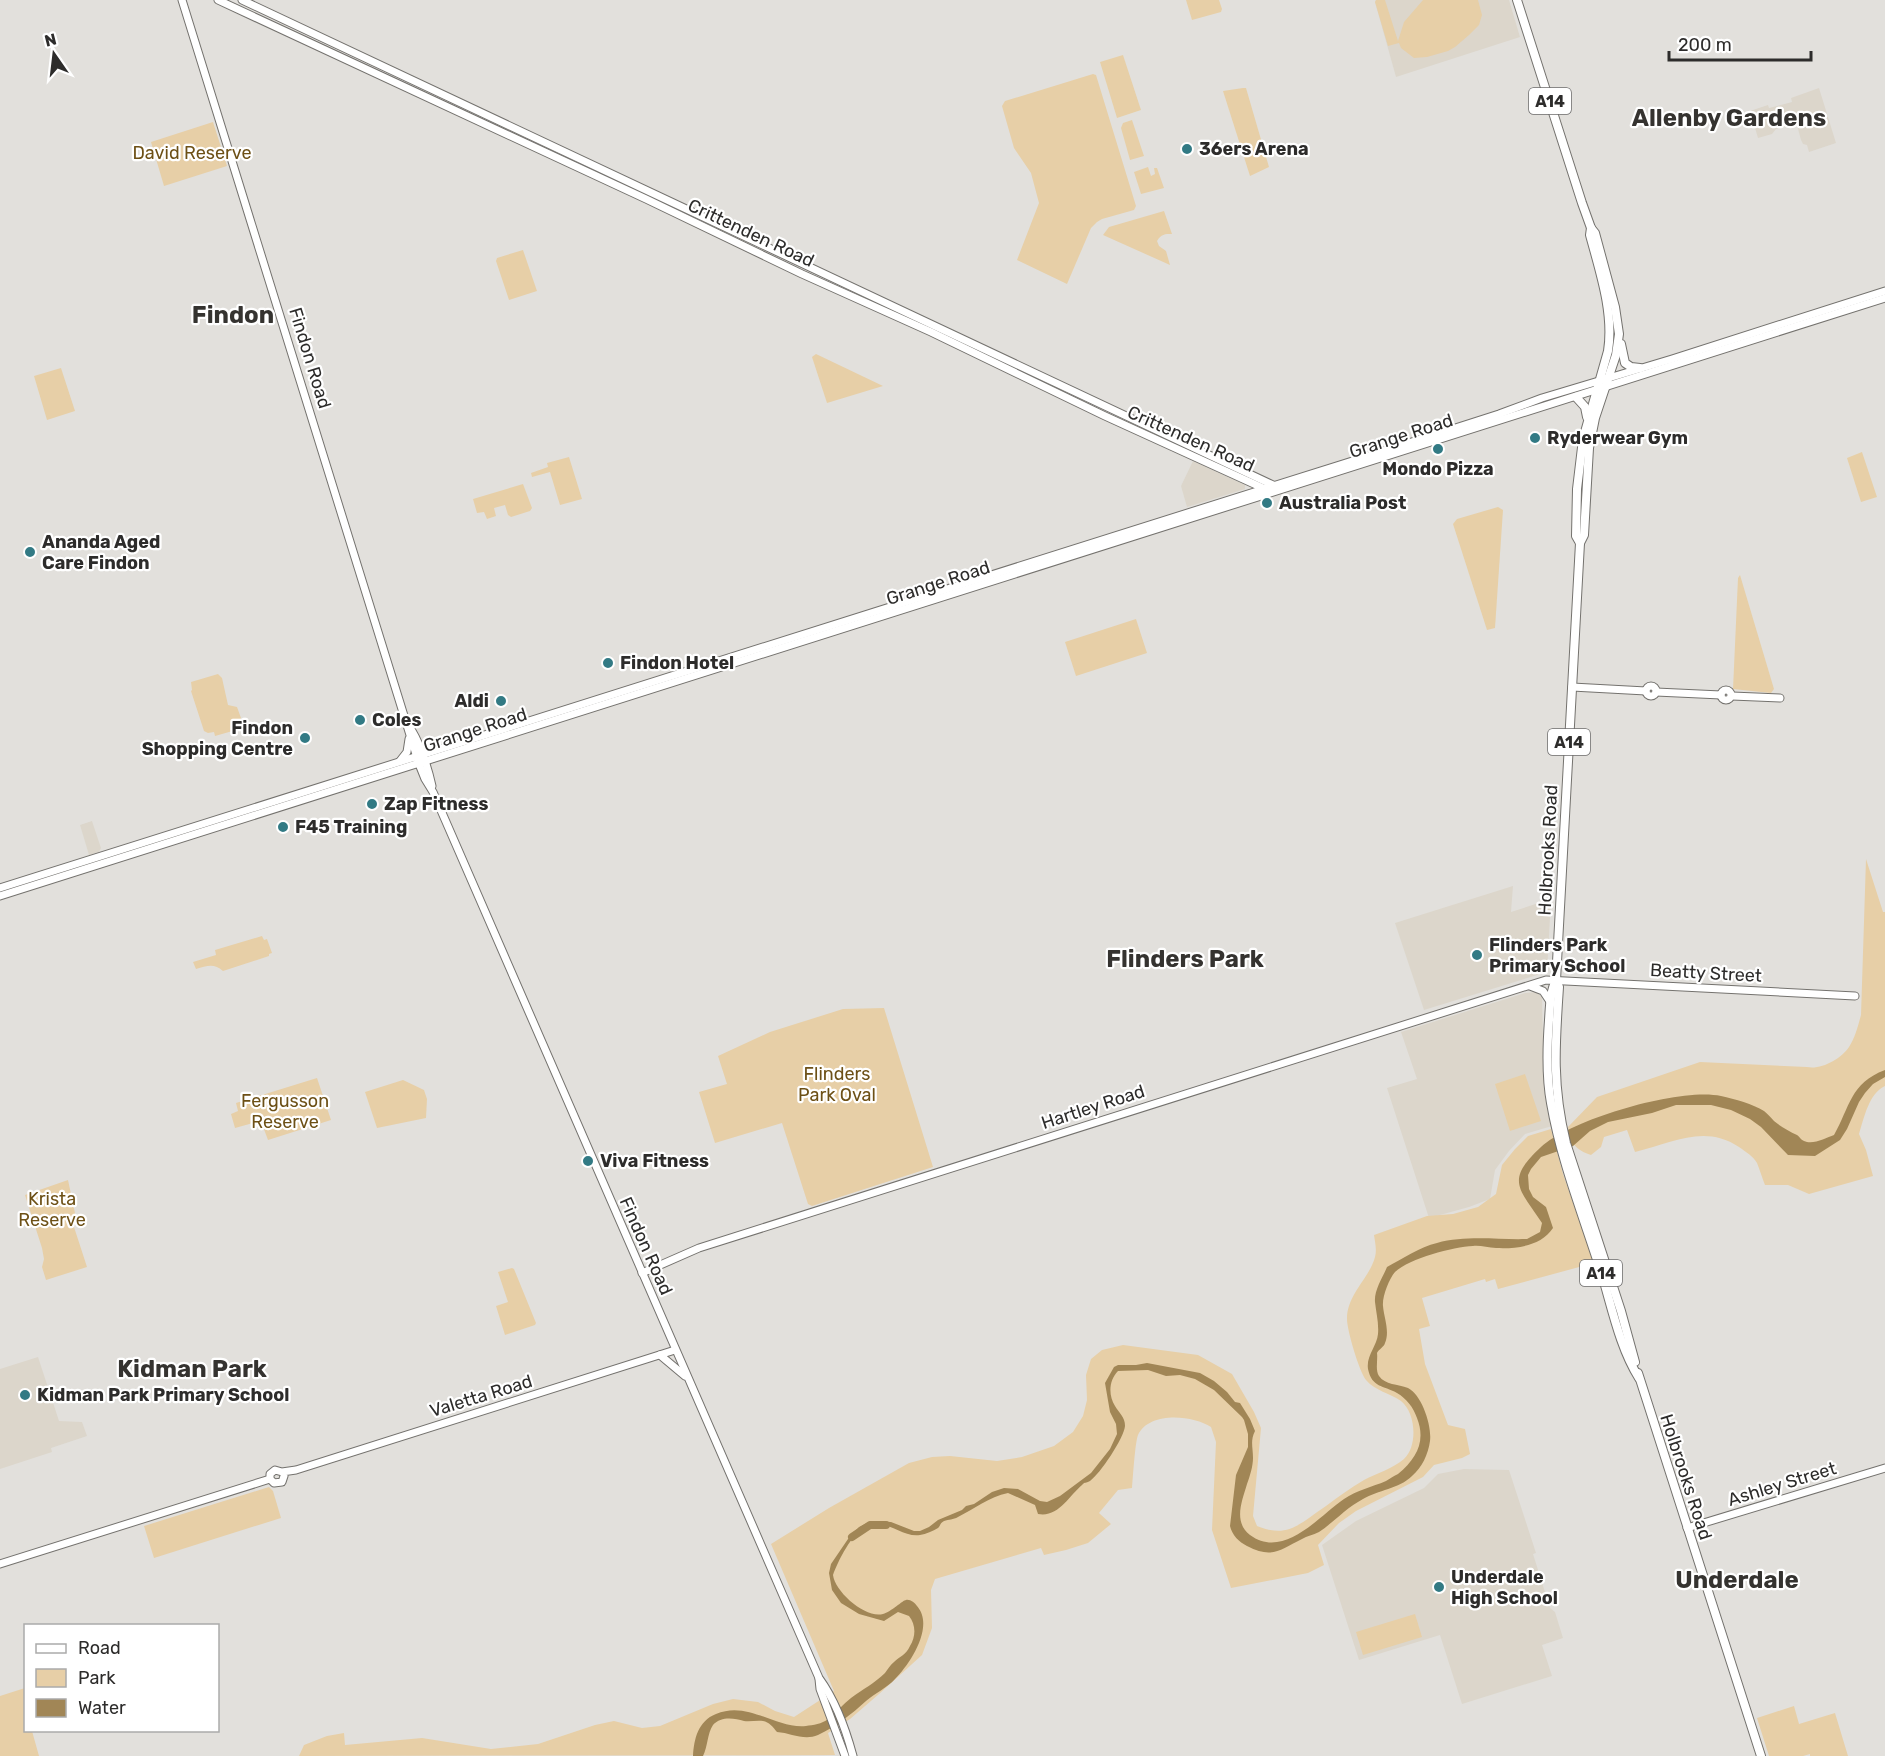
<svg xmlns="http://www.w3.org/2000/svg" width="1885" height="1756" viewBox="0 0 1885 1756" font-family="Rubik,sans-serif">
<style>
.built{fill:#dcd6cb}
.green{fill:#e7cfa7}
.water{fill:#a18656}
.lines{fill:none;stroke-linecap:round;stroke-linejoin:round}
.river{stroke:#a18656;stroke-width:8}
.secondary-casing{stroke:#74726e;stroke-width:9}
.primary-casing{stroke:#74726e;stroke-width:10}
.secondary{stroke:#fff;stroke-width:7}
.primary{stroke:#fff;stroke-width:8}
.poi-dot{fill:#327a84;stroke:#fff;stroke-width:2}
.labels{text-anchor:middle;stroke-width:4.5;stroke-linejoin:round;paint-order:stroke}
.shield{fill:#fff;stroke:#6c6b6b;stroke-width:1.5}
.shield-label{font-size:16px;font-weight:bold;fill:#2d2c2b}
.poi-label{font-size:18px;font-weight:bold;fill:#2d2c2b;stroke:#fff;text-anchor:start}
.park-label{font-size:18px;fill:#6d5016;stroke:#fff}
.street-label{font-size:18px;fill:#2d2c2b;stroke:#fff}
.district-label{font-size:24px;font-weight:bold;fill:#353330;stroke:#fff}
</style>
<rect width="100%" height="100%" fill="#e2e0dc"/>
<!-- built -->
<g class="built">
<path d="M1376,0H1509L1520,37L1396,77L1375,2Z"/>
<path d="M1819,88L1836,143L1809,152L1807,145L1803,144L1801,140L1797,125L1793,124L1792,127H1784L1776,129L1772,134L1758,138L1750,111L1768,105L1769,108L1792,102L1791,98Z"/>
<path d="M1193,461L1245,485V489L1187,507L1181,486Z"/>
<path d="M92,821L101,848L99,852L89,855L80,825Z"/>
<path d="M1513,886L1511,912L1551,899L1547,972L1424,1010L1395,923Z"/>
<path d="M1536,992L1542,997L1544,1084L1548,1113L1552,1126L1525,1134L1509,1151L1495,1170L1490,1199L1469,1207L1429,1218L1387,1088L1417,1079L1401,1032L1525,993Z"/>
<path d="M38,1357L59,1421L82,1422L87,1436L51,1448L52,1452L0,1469V1369Z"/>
<path d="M1464,1469L1509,1470L1536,1553L1533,1554L1550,1608L1555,1612L1563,1638L1542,1645L1552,1676L1462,1704L1440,1635L1359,1660L1322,1545L1356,1521L1424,1488L1438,1474Z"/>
</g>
<!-- green -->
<g class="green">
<path d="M1186,0H1219L1222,9L1221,12L1192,20Z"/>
<path d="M1376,0H1385L1398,41L1404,22L1423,0H1478L1482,15L1479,25L1469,35L1455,47L1448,51L1427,57L1414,58L1401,48L1399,43L1388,46L1375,2Z"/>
<path d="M1123,55L1141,110L1117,118L1100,62Z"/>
<path d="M1093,74L1096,75L1136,206L1134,210L1102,219L1097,222L1091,228L1067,284L1017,260L1039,203L1031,173L1014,148L1002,106L1005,101Z"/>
<path d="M1243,88H1246L1269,167L1250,176L1223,91Z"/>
<path d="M1132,120L1144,156L1130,160L1121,128L1123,123Z"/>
<path d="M213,122L227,166L164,186L151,142Z"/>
<path d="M1148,167L1151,176L1155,174L1154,168H1157L1164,188L1141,194L1134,172Z"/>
<path d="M1164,211L1172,234C1165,234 1161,234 1157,241L1159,246L1166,251L1170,265L1103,235L1109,227Z"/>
<path d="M523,250L537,291L509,300L496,261L497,258Z"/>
<path d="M816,354L883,386L827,403L812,357Z"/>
<path d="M61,368L75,411L47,420L34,376Z"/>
<path d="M1862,452L1877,497L1861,502L1847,458Z"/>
<path d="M569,457L582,499L560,505L550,472L532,477L531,473L548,467L547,463Z"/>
<path d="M523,484L532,508L530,511L511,517L508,515L505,505L494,508L496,516L487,519L484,512L477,513L473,499Z"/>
<path d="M1498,507L1503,510L1495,628L1487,630L1453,524L1457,519Z"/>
<path d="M1740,575L1774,689L1771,693L1733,689L1738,578Z"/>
<path d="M1136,619L1147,653L1076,676L1065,642Z"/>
<path d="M218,674L222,678L228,705L237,707L241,718L236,730L215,736L214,732L208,733L204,731L191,691L192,690L191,682Z"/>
<path d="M1866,859L1883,912H1885V1086C1869,1093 1864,1118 1859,1134L1866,1150L1873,1176L1809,1194L1788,1185H1765C1762,1178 1760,1170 1757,1163C1753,1156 1746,1152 1739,1147C1704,1124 1673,1143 1635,1152L1627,1130L1604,1137L1601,1147L1591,1155C1576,1150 1570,1143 1568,1127L1597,1097L1700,1062L1807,1067C1821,1070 1841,1059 1849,1047C1855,1038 1858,1026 1861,1015Z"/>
<path d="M262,936L264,940L267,939L272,953L269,954V956L223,971C214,963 207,966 196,969L193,962L216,955L215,950Z"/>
<path d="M884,1008L933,1167L812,1206L808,1204L782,1123L715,1143L699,1092L727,1084L718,1056L770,1032L843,1009Z"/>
<path d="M1525,1074L1541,1121L1510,1131L1495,1084Z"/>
<path d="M317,1078L331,1120L268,1140L262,1124L254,1127L253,1123L235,1128L231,1114L238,1111L236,1103Z"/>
<path d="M403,1080L424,1090L427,1099L426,1118L377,1128L365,1092Z"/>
<path d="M1551,1129L1563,1174L1594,1263L1498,1289L1495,1279L1486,1282L1485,1279L1422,1298L1430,1326L1419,1329L1425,1364L1448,1425L1465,1429L1470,1454L1462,1458L1434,1465L1423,1477L1356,1511L1339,1523L1318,1545L1324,1565L1308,1573L1231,1588L1212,1530L1216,1442L1211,1427C1193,1415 1149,1411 1138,1435C1135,1443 1133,1477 1132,1488L1118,1490L1099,1513L1111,1524L1088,1543L1066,1550L1044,1555L1041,1548L935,1579L931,1590L932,1628L922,1655L879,1694L850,1719L828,1733L835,1755L299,1756L304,1745L327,1736L344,1733L345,1745L422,1738L491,1749L538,1744L595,1725L614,1721L642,1728L660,1726L713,1704L733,1699L758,1702L775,1711L794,1717L834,1691L771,1544L829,1508L909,1463L932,1457L950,1456L997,1461L1022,1457L1054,1446L1073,1432L1083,1416L1087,1400L1086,1375L1091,1359L1102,1350L1123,1345L1198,1355L1232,1374L1254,1412L1261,1428L1253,1516L1257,1526C1289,1539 1300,1523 1326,1506C1338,1497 1350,1488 1364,1480C1377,1473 1392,1469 1404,1459C1418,1446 1416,1413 1401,1401C1390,1393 1375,1391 1366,1380C1359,1371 1347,1330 1347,1319C1347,1294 1369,1279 1375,1257C1377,1250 1375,1242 1374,1235L1427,1216L1453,1214L1478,1207L1496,1194L1502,1165L1515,1149L1528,1136Z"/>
<path d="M68,1180L75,1213L74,1227L87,1267L46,1280L42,1267L44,1259L42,1248L25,1195Z"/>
<path d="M512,1268L514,1269L536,1323L535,1325L505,1335L496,1306L508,1302L498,1272Z"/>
<path d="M269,1487L273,1491L281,1518L154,1558L144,1526Z"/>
<path d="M1415,1614L1422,1637L1363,1655L1356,1632Z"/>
<path d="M25,1688L26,1730L32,1731L39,1756H0V1696Z"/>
<path d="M1794,1706L1799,1724L1835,1713L1848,1756H1810V1754L1803,1756H1769L1757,1718Z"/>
</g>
<!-- water -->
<path class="water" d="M1885,1070V1077L1873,1084L1865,1093L1859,1102L1847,1129L1840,1140L1815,1156L1788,1155L1761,1127L1750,1119L1731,1110L1711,1105H1676L1652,1113L1608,1122L1590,1131L1573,1146L1541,1157L1531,1169L1528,1175L1529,1189L1533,1197L1546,1207L1553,1228C1541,1246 1517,1249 1496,1248C1488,1248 1480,1245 1473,1246C1453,1247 1410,1258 1395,1272C1389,1279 1382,1297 1383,1306C1384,1318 1390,1331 1385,1343C1384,1347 1379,1349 1377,1353C1378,1360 1375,1370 1379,1376C1385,1385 1398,1384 1408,1388C1422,1395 1432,1426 1430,1441C1428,1455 1422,1467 1412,1476C1399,1489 1378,1490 1363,1499C1346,1508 1334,1522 1319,1532C1313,1535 1307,1536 1302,1539C1280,1550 1272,1559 1247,1546C1239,1542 1232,1535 1230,1526L1236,1475L1248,1447V1434L1244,1420L1242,1417L1214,1390L1195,1379L1180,1375L1166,1376L1148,1370L1118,1371C1109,1380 1108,1395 1115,1406C1119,1413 1125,1417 1125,1426C1124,1438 1100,1474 1090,1481C1085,1484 1086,1481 1082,1485C1069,1496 1058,1518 1038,1514L1035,1505L1008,1493C989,1497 974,1509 958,1517C953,1520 949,1519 944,1521C940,1523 941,1525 938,1528C933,1531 926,1534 920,1535C902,1538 885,1517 866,1526C852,1533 838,1561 833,1575C835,1592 866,1619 883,1614C891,1612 903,1600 906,1600C910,1599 915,1603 917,1606C935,1626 910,1664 895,1679C887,1688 875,1693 866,1701C852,1714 835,1727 818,1735C804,1741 791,1733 777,1732C773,1727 769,1722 763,1721C757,1720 750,1722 744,1721C734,1718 721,1716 713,1725C707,1734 708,1746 703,1756H693C694,1739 698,1721 716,1714C748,1700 775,1729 806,1726C813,1725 822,1724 828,1719C836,1713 843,1704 851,1698C863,1689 875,1683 885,1673C888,1669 890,1665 894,1662C900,1656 906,1655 910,1646C916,1636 916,1625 909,1616L898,1612L884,1621L859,1614L841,1603L832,1590L829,1573L831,1564L848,1539L859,1527L871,1521L891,1522L914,1531H920L929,1527L938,1520L962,1510L966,1506L974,1504L992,1492L1004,1488L1018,1489L1040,1501L1047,1502L1060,1496L1091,1473L1110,1449L1117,1434L1116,1424L1110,1412L1105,1383L1114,1367L1118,1365H1136L1147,1363L1200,1373L1214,1381L1227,1392L1235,1402L1240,1403L1250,1419L1255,1431C1250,1441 1253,1447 1253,1458C1253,1466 1250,1476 1247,1484C1242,1501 1233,1522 1250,1535C1284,1560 1319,1516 1344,1499C1357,1490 1372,1487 1386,1481C1390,1479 1393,1476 1398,1474C1417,1458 1426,1441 1417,1418C1413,1407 1407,1399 1397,1393C1383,1385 1372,1388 1368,1369C1366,1356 1377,1346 1378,1334C1379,1323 1376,1312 1375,1302C1374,1290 1383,1277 1387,1267C1402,1259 1420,1247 1437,1243C1466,1235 1498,1240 1527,1239L1540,1232L1542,1223C1520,1189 1504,1181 1541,1147C1571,1119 1681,1087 1721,1096C1735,1099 1753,1104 1764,1111C1768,1114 1771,1118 1774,1121C1781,1127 1789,1131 1797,1135C1801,1138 1800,1139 1804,1141C1813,1145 1826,1138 1834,1135C1850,1107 1850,1083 1885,1070Z"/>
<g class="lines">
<!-- river -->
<path class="river" d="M852,1537L870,1525H886"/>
<!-- secondary casing -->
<g class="secondary-casing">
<g id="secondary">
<path d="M182,0L419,764L425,779L433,792L819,1678C835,1700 846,1730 853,1756"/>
<path d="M218,0L646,199L802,274L931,332L1105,416L1265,489"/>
<path d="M242,0L1273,485"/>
<circle cx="1651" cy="691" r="5"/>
<path d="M1572,687L1646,691"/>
<circle cx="1726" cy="695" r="5"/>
<path d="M1656,692L1721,695"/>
<path d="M1732,696L1780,698"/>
<path d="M408,725C419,739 428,768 432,786"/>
<path d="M400,761L407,752L409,739"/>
<path d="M0,888L1346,463L1499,414L1542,398L1672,359L1885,291"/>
<path d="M0,896L1885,298"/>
<path d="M1530,986L1543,991L1551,1003"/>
<path d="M642,1273L699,1248L1546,980L1855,996"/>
<path d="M660,1355L685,1376"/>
<path d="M284,1476L282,1482L274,1483L270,1479V1474L275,1470L282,1472L296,1470L675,1350"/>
<path d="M1687,1528L1885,1468"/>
<path d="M0,1564L270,1479"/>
<path d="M819,1679L820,1689L845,1756"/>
</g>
</g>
<!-- primary casing -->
<g class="primary-casing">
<g id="primary">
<path d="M1517,0L1582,203L1591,228L1595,233L1615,307L1619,334L1616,355L1595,418L1589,448L1584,535L1580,543"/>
<path d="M1591,228L1590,235C1600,272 1614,313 1608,351L1583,439L1577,489L1576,536L1580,543L1556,980C1550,992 1550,1006 1549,1020C1547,1047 1546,1076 1551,1103C1561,1161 1584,1218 1602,1275C1612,1308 1620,1348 1639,1378"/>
<path d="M1621,344L1625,363L1631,367L1640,368"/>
<path d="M1576,397L1585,407L1587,417"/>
<path d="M1556,980L1559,987C1555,1045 1552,1086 1566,1143L1621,1311L1635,1362"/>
<path d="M1638,1373L1761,1756"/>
</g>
</g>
<!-- secondary -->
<use href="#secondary" class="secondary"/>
<!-- primary -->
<use href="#primary" class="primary"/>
</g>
<!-- markers -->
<g class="poi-dot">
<circle cx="1187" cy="149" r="6"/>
<circle cx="1535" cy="438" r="6"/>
<circle cx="1438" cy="449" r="6"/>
<circle cx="1267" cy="503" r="6"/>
<circle cx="30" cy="552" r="6"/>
<circle cx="608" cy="663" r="6"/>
<circle cx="501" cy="701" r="6"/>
<circle cx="360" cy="720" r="6"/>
<circle cx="305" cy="738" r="6"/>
<circle cx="372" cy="804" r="6"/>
<circle cx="283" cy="827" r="6"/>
<circle cx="1477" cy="955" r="6"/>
<circle cx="588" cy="1161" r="6"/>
<circle cx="25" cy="1395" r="6"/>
<circle cx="1439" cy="1587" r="6"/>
</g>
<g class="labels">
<!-- shield labels -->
<g class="shield">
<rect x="1529" y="88" width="42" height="26" rx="4.5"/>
<rect x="1548" y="729" width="42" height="26" rx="4.5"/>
<rect x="1580" y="1260" width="42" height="26" rx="4.5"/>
</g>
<g class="shield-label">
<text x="1550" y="107">A14</text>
<text x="1569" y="748">A14</text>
<text x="1601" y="1279">A14</text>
</g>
<!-- poi labels -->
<g class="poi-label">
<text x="1199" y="155">36ers Arena</text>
<text x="1547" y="444">Ryderwear Gym</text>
<text x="1438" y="475" text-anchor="middle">Mondo Pizza</text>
<text x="1279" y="509">Australia Post</text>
<text x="42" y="548">Ananda Aged<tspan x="42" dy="21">Care Findon</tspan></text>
<text x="620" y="669">Findon Hotel</text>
<text x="489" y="707" text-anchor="end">Aldi</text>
<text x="372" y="726">Coles</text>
<text x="293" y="734" text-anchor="end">Findon<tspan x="293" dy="21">Shopping Centre</tspan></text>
<text x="384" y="810">Zap Fitness</text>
<text x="295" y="833">F45 Training</text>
<text x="1489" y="951">Flinders Park<tspan x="1489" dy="21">Primary School</tspan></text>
<text x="600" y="1167">Viva Fitness</text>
<text x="37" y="1401">Kidman Park Primary School</text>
<text x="1451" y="1583">Underdale<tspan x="1451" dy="21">High School</tspan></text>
</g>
<!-- park labels -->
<g class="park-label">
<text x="192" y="159">David Reserve</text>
<text x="837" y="1080">Flinders<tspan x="837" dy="21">Park Oval</tspan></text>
<text x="285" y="1107">Fergusson<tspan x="285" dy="21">Reserve</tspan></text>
<text x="52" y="1205">Krista<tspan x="52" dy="21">Reserve</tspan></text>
</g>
<!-- street labels -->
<g class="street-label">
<text transform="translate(751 233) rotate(25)" y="6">Crittenden Road</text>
<text transform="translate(310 358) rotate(73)" y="6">Findon Road</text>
<text transform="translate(1401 436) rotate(-18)" y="6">Grange Road</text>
<text transform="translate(1191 439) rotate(24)" y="6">Crittenden Road</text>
<text transform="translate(938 583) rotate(-18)" y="6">Grange Road</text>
<text transform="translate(475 730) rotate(-18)" y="6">Grange Road</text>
<text transform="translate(1548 850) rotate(-87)" y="6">Holbrooks Road</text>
<text transform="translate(1706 973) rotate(3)" y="6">Beatty Street</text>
<text transform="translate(1093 1107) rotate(-18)" y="6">Hartley Road</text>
<text transform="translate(646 1246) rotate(66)" y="6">Findon Road</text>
<text transform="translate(481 1396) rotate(-17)" y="6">Valetta Road</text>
<text transform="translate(1686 1477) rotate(72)" y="6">Holbrooks Road</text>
<text transform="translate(1782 1484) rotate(-17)" y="6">Ashley Street</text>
</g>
<!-- district labels -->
<g class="district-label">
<text x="1729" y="126">Allenby Gardens</text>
<text x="233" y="323">Findon</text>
<text x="1185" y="967">Flinders Park</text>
<text x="192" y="1377">Kidman Park</text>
<text x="1737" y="1588">Underdale</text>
</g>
</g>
<!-- legend -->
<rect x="24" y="1624" width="195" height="108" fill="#ffffff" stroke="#ababaa" stroke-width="1.5"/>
<rect x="36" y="1644" width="30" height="9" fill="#ffffff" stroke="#ababaa" stroke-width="1.5"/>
<text x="78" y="1654" font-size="18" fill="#2d2c2b">Road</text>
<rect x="36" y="1669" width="30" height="18" fill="#e7cfa7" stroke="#ababaa" stroke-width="1.5"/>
<text x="78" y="1684" font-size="18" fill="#2d2c2b">Park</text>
<rect x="36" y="1699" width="30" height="18" fill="#a18656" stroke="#ababaa" stroke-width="1.5"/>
<text x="78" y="1714" font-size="18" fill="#2d2c2b">Water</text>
<!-- north arrow -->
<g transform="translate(54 54) rotate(346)" stroke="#ffffff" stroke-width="4.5" paint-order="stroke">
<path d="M0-4.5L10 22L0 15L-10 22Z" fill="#2d2c2b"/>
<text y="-9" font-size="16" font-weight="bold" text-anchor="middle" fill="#2d2c2b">N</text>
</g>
<!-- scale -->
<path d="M1669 51v9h142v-9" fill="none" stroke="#2d2c2b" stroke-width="3"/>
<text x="1678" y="51" font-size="18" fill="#2d2c2b" stroke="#ffffff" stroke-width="4.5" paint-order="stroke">200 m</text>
</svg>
